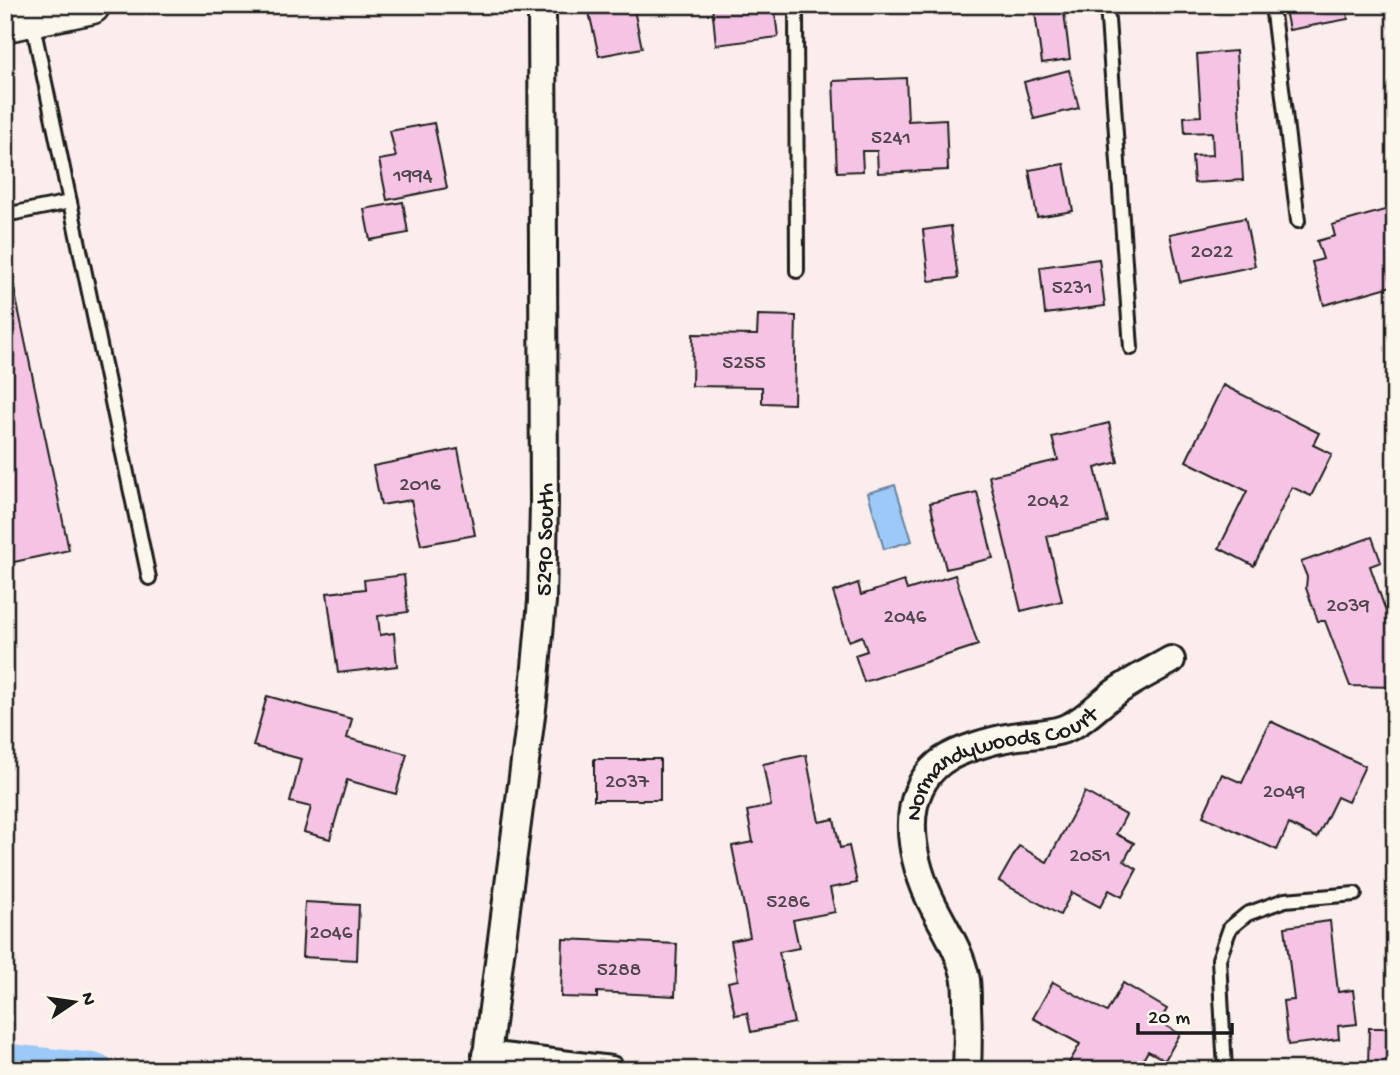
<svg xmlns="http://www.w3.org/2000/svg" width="1400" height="1075" viewBox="0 0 1400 1075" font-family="'Gochi Hand',sans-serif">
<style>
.water{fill:#9cc9f7;stroke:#69849f;stroke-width:2}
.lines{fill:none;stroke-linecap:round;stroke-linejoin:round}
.canal{stroke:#9cc9f7;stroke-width:33}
.building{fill:#f5c4e5;stroke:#1c1c1c;stroke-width:2}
.lane-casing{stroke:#1c1c1c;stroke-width:18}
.street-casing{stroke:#1c1c1c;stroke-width:32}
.secondary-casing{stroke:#1c1c1c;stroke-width:42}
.lane{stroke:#fbf7ec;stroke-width:12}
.street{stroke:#fbf7ec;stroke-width:26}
.secondary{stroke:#fbf7ec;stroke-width:37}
.labels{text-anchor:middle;stroke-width:5;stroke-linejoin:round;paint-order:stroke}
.number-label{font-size:21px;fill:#52464e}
.street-label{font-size:24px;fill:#1c1c1c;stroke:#fbf7ec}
</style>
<rect width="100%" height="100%" fill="#faedeb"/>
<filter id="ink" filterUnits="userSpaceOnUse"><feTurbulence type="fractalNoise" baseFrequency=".0143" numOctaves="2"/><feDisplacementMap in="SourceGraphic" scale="14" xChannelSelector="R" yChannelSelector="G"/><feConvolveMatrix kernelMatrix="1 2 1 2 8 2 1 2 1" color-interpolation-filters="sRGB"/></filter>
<g filter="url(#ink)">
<!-- water -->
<path class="water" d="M895,485L912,541L884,549L868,493Z"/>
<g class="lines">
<!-- canal -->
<path class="canal" d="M5,1060L97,1070"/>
</g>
<!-- building -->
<g class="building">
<path d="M602,5H633L642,48L599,56L588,8Z"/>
<path d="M712,5H774L778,37L716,45Z"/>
<path d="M1034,5H1063L1070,59L1042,63Z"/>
<path d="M1284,5H1346L1348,19L1289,30Z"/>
<path d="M1236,51L1243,180L1194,183L1192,156L1213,155L1212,132L1185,133L1184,117L1201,116L1197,54Z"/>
<path d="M1069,70L1079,108L1034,119L1024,82Z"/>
<path d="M906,78L908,121L946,119L948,170L878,173L877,151H862L863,171L837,172L833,81Z"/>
<path d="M434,123L447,188L387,200L379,160L396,157L390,131Z"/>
<path d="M1064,164L1073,211L1037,217L1029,170Z"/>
<path d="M403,202L408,233L370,240L364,209Z"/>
<path d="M1395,207V244L1393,245L1395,252V285L1324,305L1312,262L1323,259L1317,241L1335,236L1332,225Z"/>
<path d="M1245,218L1255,266L1180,282L1170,234Z"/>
<path d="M951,226L958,278L929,281L923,230Z"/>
<path d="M1099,259L1105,306L1045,314L1040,267Z"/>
<path d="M8,260L69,550L5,564V261Z"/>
<path d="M758,315L796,316L794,404L762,403V387L692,386L693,334L757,335Z"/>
<path d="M1223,385L1319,433L1313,445L1332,454L1311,496L1292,487L1254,566L1219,548L1247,491L1186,461Z"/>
<path d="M1109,423L1118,462L1095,468L1108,522L1047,536L1062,601L1021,611L989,476L1058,460L1052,437Z"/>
<path d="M458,449L475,535L421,545L411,500L381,505L373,466Z"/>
<path d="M977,492L993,558L946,569L930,503Z"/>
<path d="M1372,537L1381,562L1370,566L1395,637V687L1350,686L1325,621H1318L1306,588L1307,577L1301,562Z"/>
<path d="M404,575L408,612L378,616L380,635L394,633L397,666L338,673L327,593L365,589L364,580Z"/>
<path d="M955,575L978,645L864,682L855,655L867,651L862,636L849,641L833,592L858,583L861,595L904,581L907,590Z"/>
<path d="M267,696L352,719L347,738L407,754L396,794L347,780L330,839L304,832L311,807L290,802L301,759L253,746Z"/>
<path d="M1270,721L1365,766L1348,802L1337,797L1317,838L1289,824L1277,850L1203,816L1222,774L1242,783Z"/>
<path d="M806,755L819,822L834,819L840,848L849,846L857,883L830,888L835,912L793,920L799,948L779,952L794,1023L751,1032L747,1013L735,1015L728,982L738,980L731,941L750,937L732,846L753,842L747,811L771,806L763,764Z"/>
<rect x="594" y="759" width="66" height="41"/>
<path d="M1085,792L1126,815L1116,834L1134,843L1124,861L1137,869L1122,897L1109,890L1100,907L1072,892L1060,915L999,881L1019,846L1047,862Z"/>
<path d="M305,902L359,905L357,960L302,957Z"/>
<path d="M1330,921L1338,992L1353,990L1357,1024L1338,1026L1339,1039L1288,1045L1283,1001L1294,1000L1285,927Z"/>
<path d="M563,939L677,944L675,996L597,992V998L561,997Z"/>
<path d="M1053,982L1107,1012L1123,983L1167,1009L1159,1022L1180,1034L1165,1060L1148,1051L1137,1070H1065L1080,1044L1033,1018Z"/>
<path d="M1369,1028H1395V1067L1368,1066Z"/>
</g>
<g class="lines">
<!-- lane casing -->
<g class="lane-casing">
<g id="lane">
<path d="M796,5L797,271"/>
<path d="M1107,5L1131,348"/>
<path d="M1272,5L1298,221"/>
<path d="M70,202L149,578"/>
<path d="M5,215L70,202L32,20"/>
<path d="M1225,1070L1219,959L1230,928L1247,914L1285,900L1355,894"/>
</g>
</g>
<!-- street casing -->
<g class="street-casing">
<g id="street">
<path d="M486,1055L611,1070"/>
<path id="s1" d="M485,1070L533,700L542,601L544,503L542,5"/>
<path id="s2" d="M967,1070C968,1048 968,1027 967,1006C967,997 967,988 966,980C960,949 942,925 929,897C910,854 898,794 942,761C958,750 992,740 1012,737C1029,734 1048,735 1064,729C1083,722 1096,707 1112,695C1130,681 1152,671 1171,660"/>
</g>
</g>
<!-- secondary casing -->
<g class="secondary-casing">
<path id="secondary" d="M5,23L91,5"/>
</g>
<!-- lane -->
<use href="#lane" class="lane"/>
<!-- street -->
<use href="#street" class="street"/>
<!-- secondary -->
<use href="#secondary" class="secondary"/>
</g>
</g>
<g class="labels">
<!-- number labels -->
<g class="number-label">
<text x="891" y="143">5241</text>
<text x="413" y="181">1994</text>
<text x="1212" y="257">2022</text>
<text x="1072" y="293">5231</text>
<text x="744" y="368">5255</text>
<text x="420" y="490">2016</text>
<text x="1048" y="506">2042</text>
<text x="1348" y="611">2039</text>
<text x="905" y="622">2046</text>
<text x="627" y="787">2037</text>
<text x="1284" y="797">2049</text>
<text x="1090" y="861">2051</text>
<text x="788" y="907">5286</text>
<text x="331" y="938">2046</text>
<text x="619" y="975">5288</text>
</g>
<!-- street labels -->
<g class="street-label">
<text dy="8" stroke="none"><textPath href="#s1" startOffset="534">5290 South</textPath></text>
<text dy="8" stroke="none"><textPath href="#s2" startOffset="376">Normandywoods Court</textPath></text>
</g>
</g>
<!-- margin -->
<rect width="1400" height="1075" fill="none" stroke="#fbf7ec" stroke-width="28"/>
<rect x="14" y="14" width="1372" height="1047" fill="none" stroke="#1c1c1c" stroke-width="2.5" filter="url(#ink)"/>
<!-- north arrow -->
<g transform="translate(74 1002) rotate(77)" stroke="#fbf7ec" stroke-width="5" paint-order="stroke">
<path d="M0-5L12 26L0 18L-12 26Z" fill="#1c1c1c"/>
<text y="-10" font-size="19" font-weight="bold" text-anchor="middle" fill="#1c1c1c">N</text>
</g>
<!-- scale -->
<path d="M1138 1023v10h94v-10" fill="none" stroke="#1c1c1c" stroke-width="3.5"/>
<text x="1148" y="1023" font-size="21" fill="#1c1c1c" stroke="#fbf7ec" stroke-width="5" paint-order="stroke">20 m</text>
</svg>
